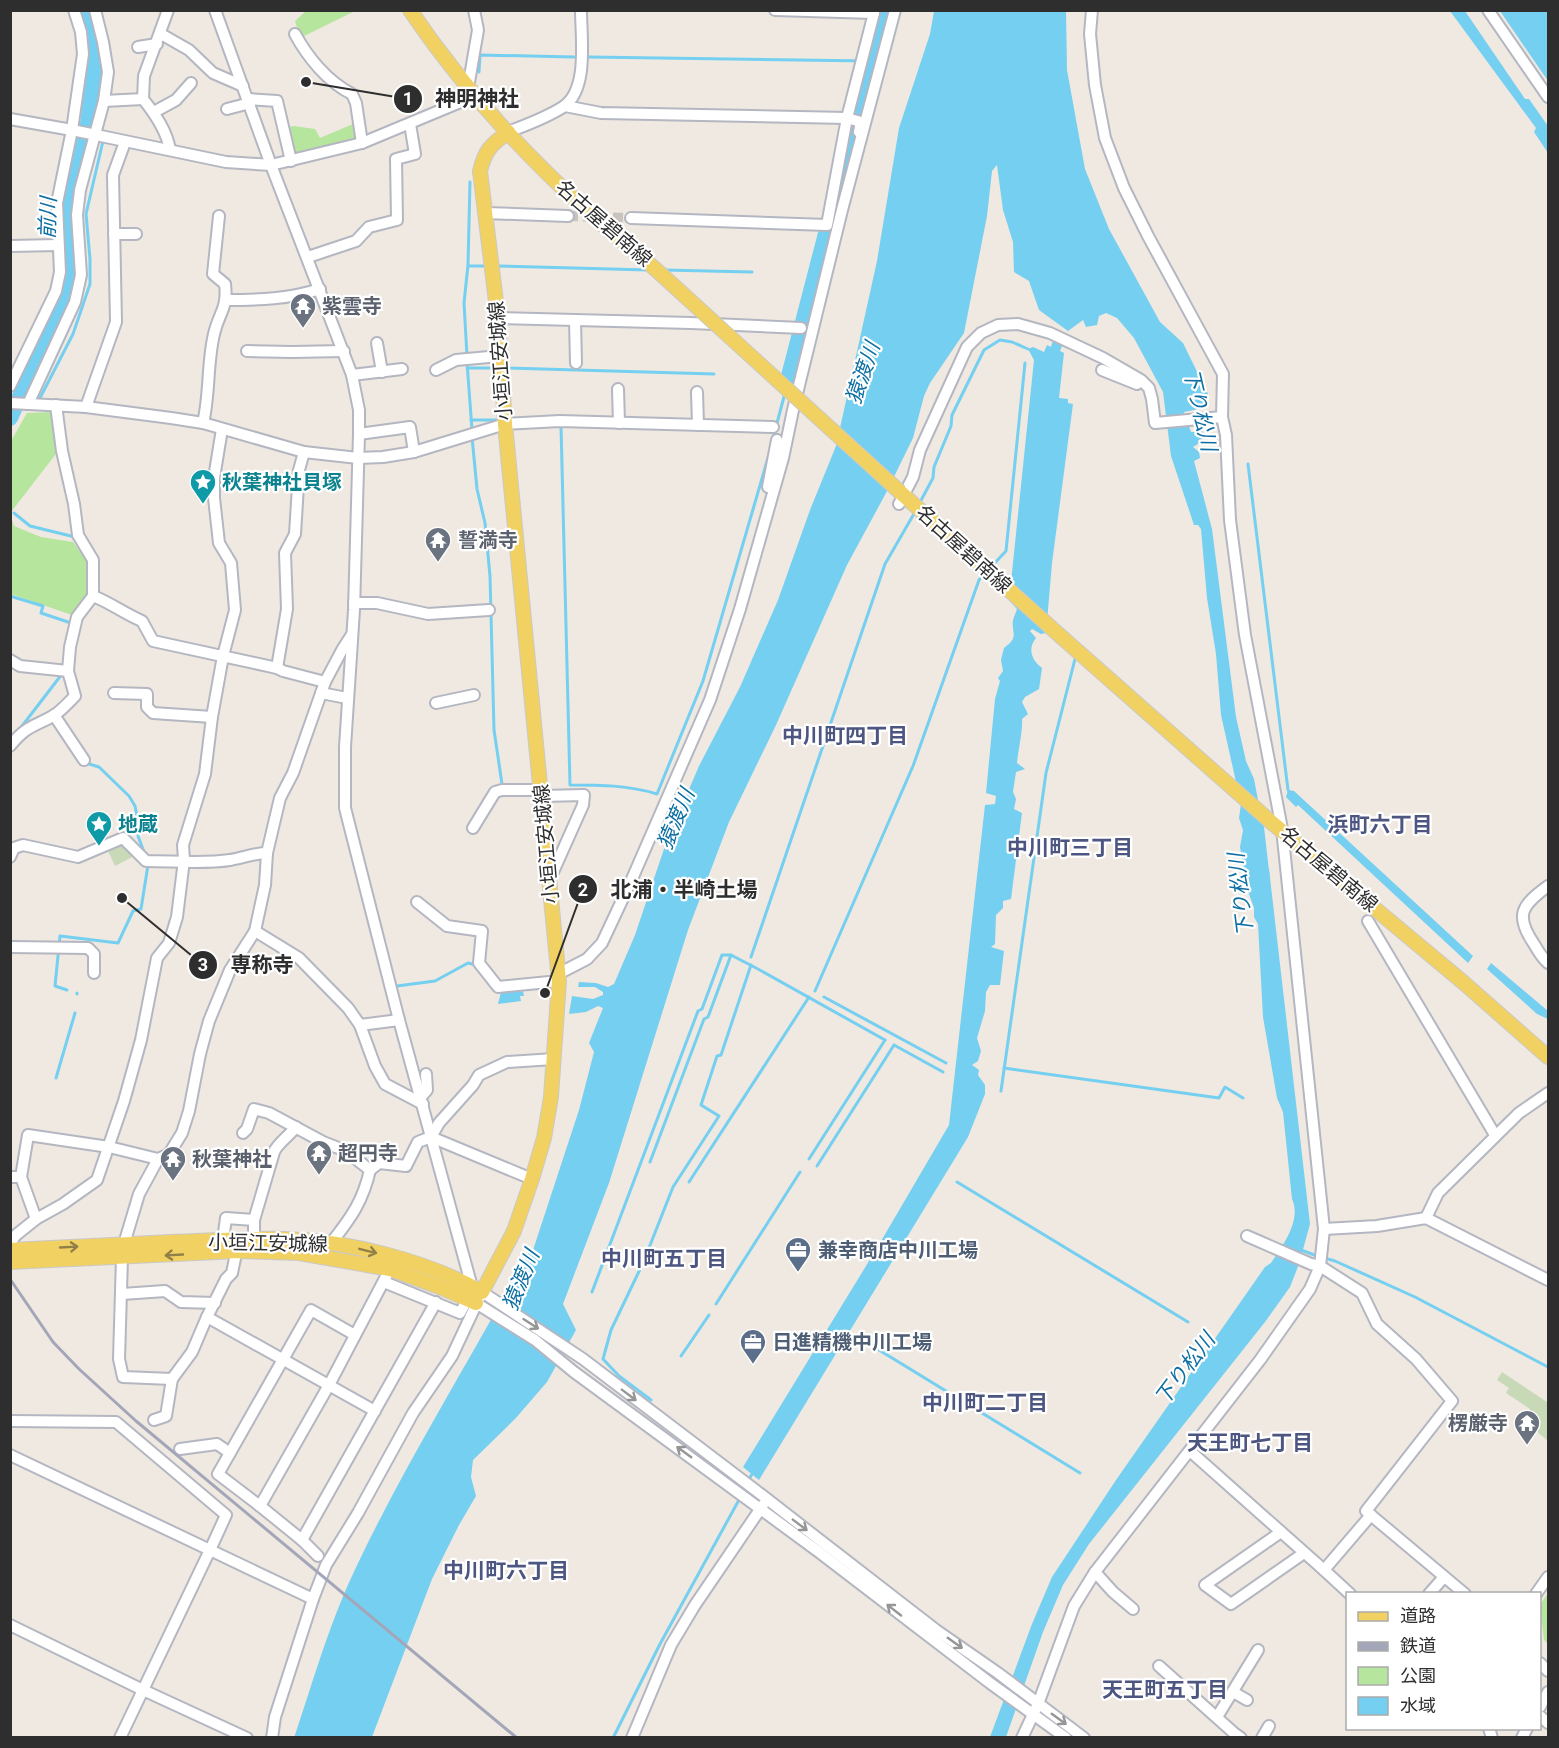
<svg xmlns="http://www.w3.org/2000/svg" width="1559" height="1748" viewBox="0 0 1559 1748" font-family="Roboto,'Noto Sans JP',sans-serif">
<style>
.green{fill:#b6e59e}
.cemetery{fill:#c8d9b8}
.water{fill:#75cff0}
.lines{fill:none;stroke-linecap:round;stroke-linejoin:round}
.stream{stroke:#75cff0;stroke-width:3}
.river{stroke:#75cff0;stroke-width:16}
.minor-tunnel{stroke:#c8c4bd;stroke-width:10;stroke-dasharray:10 5;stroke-linecap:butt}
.minor-casing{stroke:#b4b7c1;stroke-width:14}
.major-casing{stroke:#c9c9c9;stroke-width:16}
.minor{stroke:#fff;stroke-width:10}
.major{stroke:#f2d163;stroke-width:14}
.rail{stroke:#a3a6b8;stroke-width:3}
.major-bridge-casing{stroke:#c9c9c9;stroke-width:16;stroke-linecap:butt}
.major-bridge{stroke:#f2d163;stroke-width:14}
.oneway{stroke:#908048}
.oneway2{stroke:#969696}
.labels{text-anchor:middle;stroke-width:4.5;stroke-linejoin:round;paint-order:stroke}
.street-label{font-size:20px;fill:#2e2e2e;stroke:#fff}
.worship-label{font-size:20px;font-weight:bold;fill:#5b616d;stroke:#fff;text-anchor:start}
.culture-label{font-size:20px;font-weight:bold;fill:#0d838f;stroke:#fff;text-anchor:start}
.service-label{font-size:20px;font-weight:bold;fill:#4e5e75;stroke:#fff;text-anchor:start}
.water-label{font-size:21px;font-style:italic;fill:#0d6fa3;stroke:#fff}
.neighbourhood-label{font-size:21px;font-weight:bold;fill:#4d5680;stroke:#fff}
.leader{fill:none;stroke:#2e2e2e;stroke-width:2}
.callout-dot{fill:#2e2e2e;stroke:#fff;stroke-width:2}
.mark-label{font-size:18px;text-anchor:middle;font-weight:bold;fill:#fff}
.callout-label{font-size:21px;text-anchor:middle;font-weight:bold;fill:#2e2e2e;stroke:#fff;stroke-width:4.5;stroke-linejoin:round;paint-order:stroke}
</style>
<rect width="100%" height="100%" fill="#efe9e1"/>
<!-- green -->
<g class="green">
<path d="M353,10V12L300,38L295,21L306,11Z"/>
<path d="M353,124L357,139L295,156L288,127L294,126L315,129L320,138Z"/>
<path d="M53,412L59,450L11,512V441L27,413Z"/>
<path d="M10,514L14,526L41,537L73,542L88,563L89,596L72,615L11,594Z"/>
<path d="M1548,1593V1644L1544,1640L1540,1605Z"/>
</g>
<!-- cemetery -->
<g class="cemetery">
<path d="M122,841L136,855L115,866L107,849Z"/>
<path d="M1502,1372L1547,1402L1548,1401V1441L1536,1431L1540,1425L1526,1415L1530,1409L1506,1393L1509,1388L1497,1380Z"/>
</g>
<!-- water -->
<g class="water">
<path d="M934,11H1066L1067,70L1085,169L1109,229L1160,322L1183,343L1208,394L1203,408L1184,412L1191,432H1196V426L1200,425L1203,433L1201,442L1193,447L1199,452L1200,458L1194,461L1212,529L1236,717L1246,761L1254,779L1258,800L1259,825L1254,844L1257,854L1269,869L1310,1224L1299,1264L1290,1287L1265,1322L1089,1544L1063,1585L1043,1632L1006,1737H990L1032,1624L1052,1577L1116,1480L1265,1267L1271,1263C1282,1247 1302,1220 1292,1199L1283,1112L1277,1098L1263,1017L1258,924L1254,917V908L1248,891L1240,847L1243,830L1239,818L1241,804L1221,715L1216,654L1207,598L1201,529L1198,525H1194L1171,456L1163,392L1134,338L1117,318L1106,313L1099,316L1097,325L1086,327L1083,320L1068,331L1039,310L1029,281L1014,272L1013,242L1003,210L997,165L992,171L987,216L964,333L930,383L924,396L913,438L886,493L847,565L776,725L729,822L688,930L609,1183L563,1304L576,1330L547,1382L515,1419L473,1460L471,1477L476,1496L459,1525L432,1579L372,1737L294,1738C311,1687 326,1635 347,1587C399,1472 468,1365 527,1254L533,1250L579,1110L594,1052L589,1043L603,1008L598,1006L586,1012L569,1014L572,996L593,999L603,995V992L595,987H578L579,982L596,983L608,987L614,984L635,935L666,843L699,766L740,687L778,600L810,510L836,446L877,261L899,128L930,34Z"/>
<path d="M1450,11H1465L1525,99H1529L1548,126V153L1534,132L1536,128Z"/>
<path d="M1500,11H1548V81Z"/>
<path d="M1053,340L1062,346L1060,351L1064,353L1059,398L1068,399V403L1073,404L1052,563L1046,633L1041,634L1032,629L1030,631L1036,638C1027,649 1032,661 1042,668L1039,689L1025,697L1022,702L1028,714L1022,719C1023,730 1018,751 1017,763L1025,769L1016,772L1013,792L1016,799L1014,809L1022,813L1011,899L1003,901V908L996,915L995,944L991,947L1004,951L1000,985H990L986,992L985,1011L977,1038L981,1051L978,1061L972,1065L979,1070L978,1075L985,1085V1094L968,1137L759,1480L743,1467L877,1248L949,1125L985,805L995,804L996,796L986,793L995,699L1000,681L998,678L1003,671L1001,660L1004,648C1020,636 1011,634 1013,620C1014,616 1016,613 1017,609L1007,598L1011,582L1034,360L1028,349L1033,347L1044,352L1047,345L1051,347Z"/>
<path d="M1288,790L1294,791L1473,956L1468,963L1298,805L1296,807L1286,797Z"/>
<path d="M1491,963L1548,1011V1019L1537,1014L1487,969Z"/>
<path d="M520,989V992L523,991L524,996H520L521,1001L498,1004L501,992Z"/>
</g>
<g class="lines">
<!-- stream -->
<g class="stream">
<path d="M589,57L870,61"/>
<path d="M479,72L480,55L574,57"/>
<path d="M469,266H489"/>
<path d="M496,266L648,270"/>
<path d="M664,270L752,272"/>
<path d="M467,356L464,303L468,265L470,182"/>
<path d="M467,362L472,430"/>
<path d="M467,368H496"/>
<path d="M505,368L714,374"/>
<path d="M40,398L73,334L90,284V259L86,214L103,141"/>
<path d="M471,420H496"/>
<path d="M561,426L570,785C600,785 628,785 657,794L703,681L770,451"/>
<path d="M472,437L477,489L485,523L490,576L494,730L502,784"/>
<path d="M773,438L785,393"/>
<path d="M1248,464L1288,790"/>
<path d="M919,504L933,478L934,467L951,426L952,415L984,350L1000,340L1012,342L1028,349"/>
<path d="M14,513L30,526L75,537"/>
<path d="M991,567L1006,551L1025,363"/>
<path d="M10,596L43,606L41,613L71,623L72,621"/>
<path d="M19,730L62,674"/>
<path d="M87,760L89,764L99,767L129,796L135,806L139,826L138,836L144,852"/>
<path d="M751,957L885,564L915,512"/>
<path d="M397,986L435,981L468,963L476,965"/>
<path d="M67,990L55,986L60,936L118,943L133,911L141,909L148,865"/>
<path d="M815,991L913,766L979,580L984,574"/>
<path d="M77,994V993"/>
<path d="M824,997L946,1063"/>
<path d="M894,1045L943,1072"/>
<path d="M1004,1068L1219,1098L1225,1087L1243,1098"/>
<path d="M56,1078L75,1013"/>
<path d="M1001,1091L1046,773L1075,659"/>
<path d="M809,1159L885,1040"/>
<path d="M650,1162L704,1019L708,1017L731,955"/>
<path d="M817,1166L894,1045"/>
<path d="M689,1182L809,997"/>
<path d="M957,1182L1188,1322"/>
<path d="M1301,1250L1317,1256"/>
<path d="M1324,1258L1335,1261L1415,1297L1548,1367"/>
<path d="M592,1292L698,1011L702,1009L722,955H731L758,969L885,1040"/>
<path d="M716,1304L800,1172"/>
<path d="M861,1339L1080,1473"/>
<path d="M681,1356L709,1315"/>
<path d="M651,1400L619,1376L603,1359L611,1330L643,1263L673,1187L719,1116L701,1105L717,1056L721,1055L751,965"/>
<path d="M748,1481L752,1474"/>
<path d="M613,1738L660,1644L740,1498"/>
</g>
<!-- river -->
<g class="river">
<path d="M789,376L884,10"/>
<path d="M10,418L54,323L70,283L71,245L68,199L88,124L95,63L94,38L85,10"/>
<path d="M1254,810L1262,880"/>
</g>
<!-- minor-tunnel -->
<path class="minor-tunnel" d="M568,216L631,218"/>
<!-- minor casing -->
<g class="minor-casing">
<g id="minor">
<path d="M215,10L271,165L352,375L359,410V434L354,610L345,747V808L399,1020L472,1287"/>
<path d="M775,10L874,13V10"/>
<path d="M1488,10L1548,97"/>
<path d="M161,34L189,50L213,73L243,86"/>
<path d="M295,34C308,58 328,82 352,94L356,103L362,143"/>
<path d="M138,47L157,44"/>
<path d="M468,88L478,30L474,10"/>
<path d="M143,99C155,114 167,131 170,150"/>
<path d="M248,99L277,101L291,161"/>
<path d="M104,101L143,99L144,76L168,10"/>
<path d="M565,106L601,113L847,118L874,13"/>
<path d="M227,109L250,103"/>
<path d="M154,112L176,100L191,83"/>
<path d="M10,119L72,130L226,162L271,165L362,143L475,96"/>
<path d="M508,132C526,125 546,118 563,107C589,90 581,38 581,10"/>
<path d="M486,213L568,216"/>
<path d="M631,218L827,225L847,118L861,122L859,132"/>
<path d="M114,234H136"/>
<path d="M10,246L58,245"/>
<path d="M308,257L356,241L369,227L397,220L396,159L415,154L410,124"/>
<path d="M227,300C258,300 290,299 320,289"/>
<path d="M498,318L691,323L801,328"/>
<path d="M575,320L576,363"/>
<path d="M377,343L382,372"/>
<path d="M247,351L292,352L344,351"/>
<path d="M436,370L456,360L500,356"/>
<path d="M1102,370L1137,384"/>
<path d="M352,375L402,369"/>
<path d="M10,386L56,291L60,272L57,203L72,130L83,54L81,32L74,10"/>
<path d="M618,389L619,423"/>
<path d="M697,392L698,425"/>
<path d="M10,403L86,407L171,418L203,423L304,452L358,458L383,457L414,452L505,424L560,421L773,427"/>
<path d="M28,404L75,302L81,275L77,215L80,190L104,101L108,72L103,42L95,10"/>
<path d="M86,407L116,322L113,175L125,142"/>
<path d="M203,423C210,394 207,363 214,334C219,312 228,309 225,284L213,274L219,216"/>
<path d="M359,434L410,427L414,452"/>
<path d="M768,487L777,440"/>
<path d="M899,504L913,477L920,450L967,347L981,333L998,325L1018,324L1050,333L1103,358L1141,380L1149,388L1152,399L1155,423L1222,417"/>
<path d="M93,596C111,603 125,614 142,621L153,641L277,668L283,671L325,682"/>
<path d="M354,603H377L428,614L489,610"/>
<path d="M10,660L20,666L68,671"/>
<path d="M277,668L287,609L285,553L295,534L299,470L304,452"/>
<path d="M114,693L147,694V707L153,713L212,717"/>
<path d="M321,693L347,698"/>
<path d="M436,703L474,695"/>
<path d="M54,715L84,760"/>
<path d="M10,746C26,726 33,727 53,716C61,711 68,703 75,696L68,671L70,647L77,617L93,596V560L78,535L74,504L62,451L56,405"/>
<path d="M542,796L584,795L583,805L549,881"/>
<path d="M473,828L495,792L502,790H541"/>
<path d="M10,857L14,848L23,845L78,857L123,838L146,861C173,861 204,864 230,860C243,858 254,853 267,853L280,798L293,773L325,682L342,650L351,636"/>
<path d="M1548,886C1522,905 1514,915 1534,944C1538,951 1542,958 1548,963"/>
<path d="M417,902L447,926L482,931L479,963L498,987L559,981"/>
<path d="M1368,921L1495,1135"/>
<path d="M255,931L299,958L348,1008L360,1025L375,1066L385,1084L423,1104"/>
<path d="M10,947L88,948L94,954V973"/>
<path d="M558,974L587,959L602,943L632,879L710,700L740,609L783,458L793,410L842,210L895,10"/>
<path d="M360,1025L399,1020"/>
<path d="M421,1097L427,1090L426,1074"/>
<path d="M243,1133L247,1129L254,1109L269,1113L323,1142L346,1151L370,1170L379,1163L406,1166L418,1142L431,1137L532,1179"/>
<path d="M431,1137L439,1123L473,1085L479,1075L507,1062L554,1059"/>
<path d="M10,1177H21L36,1219"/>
<path d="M21,1177L28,1135L109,1147L158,1159"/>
<path d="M1426,1218L1438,1193L1519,1113L1548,1093"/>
<path d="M1324,1229L1377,1226L1426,1218L1548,1280"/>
<path d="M1247,1236L1311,1264L1320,1266L1362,1293L1377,1324L1416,1359L1452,1401L1366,1511L1465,1594"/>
<path d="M223,1240L226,1218L254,1220"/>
<path d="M254,1240V1220L274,1152C277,1144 290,1135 296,1127"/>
<path d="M10,1243L16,1235L36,1219L63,1204L97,1180L124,1101L141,1040L157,958L169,943L177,917L184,860L183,845L205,774L212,717L223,656L235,610L231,563L219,543L214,498V478L222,429"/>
<path d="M331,1243C351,1218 363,1201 370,1170"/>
<path d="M124,1244L139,1194L158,1159L169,1154L182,1133L189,1111L200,1054L209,1021L230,970L255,931L265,885L267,853"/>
<path d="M238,1244L232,1273L226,1279L207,1317L375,1411"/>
<path d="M122,1258L119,1359L123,1377L172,1379L192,1352L207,1317"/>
<path d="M390,1269L329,1385L260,1506L302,1540L436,1302"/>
<path d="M384,1282L460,1313L467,1300"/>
<path d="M122,1294L165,1291L181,1302L215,1303"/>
<path d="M476,1303L535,1340L574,1372L819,1552L990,1683L1066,1738"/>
<path d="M154,1420L166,1416L172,1379"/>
<path d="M10,1421L116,1422L226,1515L210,1550L313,1599L275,1717L272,1738"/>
<path d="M180,1449L217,1444L230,1453"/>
<path d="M1190,1451L1324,1570"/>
<path d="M10,1455L210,1550L120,1738"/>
<path d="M260,1506L218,1474L311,1310L355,1335"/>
<path d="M1281,1532L1205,1585L1231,1604L1304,1553"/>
<path d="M302,1540L318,1556"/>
<path d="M1095,1572L1113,1592L1133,1609"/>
<path d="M1350,1594L1324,1570L1371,1515"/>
<path d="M1429,1594L1444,1577"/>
<path d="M1536,1594L1548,1577"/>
<path d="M313,1599L326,1565L358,1513L413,1413L452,1356L482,1292L583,1359L754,1489L936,1630L998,1673L1084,1738"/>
<path d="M10,1625L143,1690L247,1738"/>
<path d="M1540,1663L1548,1671"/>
<path d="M1159,1666L1234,1733L1241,1738"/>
<path d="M1233,1692L1247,1700"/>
<path d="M1540,1707L1548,1692"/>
<path d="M1540,1716L1548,1723"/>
<path d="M1217,1717L1258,1650"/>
<path d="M1489,1728L1492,1738"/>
<path d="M632,1738L671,1645L695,1605L763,1505"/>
<path d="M1022,1738L1038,1704L1074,1606L1095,1572L1260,1360L1310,1289L1320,1266L1324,1229L1282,829L1245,635L1230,520L1226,435L1222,417L1223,374L1148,236L1124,188L1105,138L1095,85L1090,34L1092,10"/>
<path d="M1262,1738L1269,1726"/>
<path d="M1522,1738L1527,1728"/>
</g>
</g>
<!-- major casing -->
<g class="major-casing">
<g id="major">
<path d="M410,10C460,84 520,150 586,210C611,233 638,253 663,276"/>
<path d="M900,492L1057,633L1271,822L1464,983L1548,1057"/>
<path d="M10,1250C64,1247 117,1245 170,1242C208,1241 247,1238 285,1239C348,1241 427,1261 482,1292L514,1231L532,1179L544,1138L551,1097L559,981L505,424L498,318L480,171C485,150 491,145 508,132"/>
<path d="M10,1262L237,1251L299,1253L390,1269L442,1288L476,1303"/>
</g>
</g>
<!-- minor -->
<use href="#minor" class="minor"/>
<!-- major -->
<use href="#major" class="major"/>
<!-- rail -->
<path class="rail" d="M10,1279L53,1342L79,1369L136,1421L517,1738"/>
<!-- major-bridge casing -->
<g class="major-bridge-casing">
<path id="major-bridge" d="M663,276L900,492"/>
</g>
<!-- major-bridge -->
<use href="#major-bridge" class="major-bridge"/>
</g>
<!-- one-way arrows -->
<defs><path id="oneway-shaft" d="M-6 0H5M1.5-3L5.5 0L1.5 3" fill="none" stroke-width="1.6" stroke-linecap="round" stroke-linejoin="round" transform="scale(1.5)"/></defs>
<g class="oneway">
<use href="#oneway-shaft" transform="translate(69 1247) rotate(-3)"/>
<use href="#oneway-shaft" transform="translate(368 1251) rotate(14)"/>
<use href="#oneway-shaft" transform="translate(174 1255) rotate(177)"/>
</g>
<g class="oneway2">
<use href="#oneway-shaft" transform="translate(531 1324) rotate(33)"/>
<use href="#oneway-shaft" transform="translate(629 1395) rotate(37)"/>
<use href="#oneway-shaft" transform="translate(684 1452) rotate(-144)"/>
<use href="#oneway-shaft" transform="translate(800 1525) rotate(37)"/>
<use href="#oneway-shaft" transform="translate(894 1610) rotate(-142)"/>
<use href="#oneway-shaft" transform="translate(955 1643) rotate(35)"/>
<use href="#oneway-shaft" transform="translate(1059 1719) rotate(36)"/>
</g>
<!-- icons -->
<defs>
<g id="temple-pin" transform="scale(1.35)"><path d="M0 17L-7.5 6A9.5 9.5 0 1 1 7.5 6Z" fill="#6b7280" stroke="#fff"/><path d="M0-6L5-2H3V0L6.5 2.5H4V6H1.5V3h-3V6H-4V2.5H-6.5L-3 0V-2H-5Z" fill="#fff"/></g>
<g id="sight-pin" transform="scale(1.35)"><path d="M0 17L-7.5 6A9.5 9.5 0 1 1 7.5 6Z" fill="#0f9aa8" stroke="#fff"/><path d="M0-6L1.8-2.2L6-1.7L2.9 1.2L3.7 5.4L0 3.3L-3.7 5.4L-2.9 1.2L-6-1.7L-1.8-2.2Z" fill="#fff"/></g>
<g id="office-pin" transform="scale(1.35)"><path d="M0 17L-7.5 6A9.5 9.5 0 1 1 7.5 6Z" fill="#5c6f8a" stroke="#fff"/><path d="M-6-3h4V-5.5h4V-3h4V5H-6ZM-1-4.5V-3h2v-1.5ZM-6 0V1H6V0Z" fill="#fff"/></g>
</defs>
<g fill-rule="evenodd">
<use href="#temple-pin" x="303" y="306"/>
<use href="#sight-pin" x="203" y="482"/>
<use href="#temple-pin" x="438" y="540"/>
<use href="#sight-pin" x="99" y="824"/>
<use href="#temple-pin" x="319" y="1153"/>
<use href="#temple-pin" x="173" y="1159"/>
<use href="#office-pin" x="798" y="1250"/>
<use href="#office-pin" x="753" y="1342"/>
<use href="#temple-pin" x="1527" y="1423"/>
</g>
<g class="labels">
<!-- street labels -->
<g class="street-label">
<text transform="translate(604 223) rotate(41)" y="7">名古屋碧南線</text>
<text transform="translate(500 361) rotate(-94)" y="7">小垣江安城線</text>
<text transform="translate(964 549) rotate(42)" y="7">名古屋碧南線</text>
<text transform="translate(546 844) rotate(-95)" y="7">小垣江安城線</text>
<text transform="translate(1329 869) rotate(40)" y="7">名古屋碧南線</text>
<text transform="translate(268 1243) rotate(1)" y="7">小垣江安城線</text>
</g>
<!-- worship labels -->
<g class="worship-label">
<text x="322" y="313">紫雲寺</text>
<text x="458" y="547">誓満寺</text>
<text x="338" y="1160">超円寺</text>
<text x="192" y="1166">秋葉神社</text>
<text x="1508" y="1430" text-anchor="end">楞厳寺</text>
</g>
<!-- culture labels -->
<g class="culture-label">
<text x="222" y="489">秋葉神社貝塚</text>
<text x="118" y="831">地蔵</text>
</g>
<!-- service labels -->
<g class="service-label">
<text x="818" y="1257">兼幸商店中川工場</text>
<text x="772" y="1349">日進精機中川工場</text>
</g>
<!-- water labels -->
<g class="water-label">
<text transform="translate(48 218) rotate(-88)" y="7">前川</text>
<text transform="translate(863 373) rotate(-71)" y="7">猿渡川</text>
<text transform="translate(1200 410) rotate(77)" y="7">下り松川</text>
<text transform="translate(676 819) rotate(-67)" y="7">猿渡川</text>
<text transform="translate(1241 895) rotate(-97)" y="7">下り松川</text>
<text transform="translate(521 1280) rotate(-68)" y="7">猿渡川</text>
<text transform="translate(1185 1369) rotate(-53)" y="7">下り松川</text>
</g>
<!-- neighbourhood labels -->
<g class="neighbourhood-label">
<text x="845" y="743">中川町四丁目</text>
<text x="1380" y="832">浜町六丁目</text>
<text x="1070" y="855">中川町三丁目</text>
<text x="664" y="1266">中川町五丁目</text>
<text x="985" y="1410">中川町二丁目</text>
<text x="1250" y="1450">天王町七丁目</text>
<text x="506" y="1578">中川町六丁目</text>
<text x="1165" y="1697">天王町五丁目</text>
</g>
</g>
<!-- callouts -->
<path class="leader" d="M306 82L408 99M545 993L583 889M122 898L203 965"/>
<g class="callout-dot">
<circle cx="306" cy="82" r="6"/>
<circle cx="545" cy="993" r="6"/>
<circle cx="122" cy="898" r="6"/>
<circle cx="408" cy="99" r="15"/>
<circle cx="583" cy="889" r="15"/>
<circle cx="203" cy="965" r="15"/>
</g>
<g class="mark-label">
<text x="408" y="105">1</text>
<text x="583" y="896">2</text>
<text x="203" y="971">3</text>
</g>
<g class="callout-label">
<text x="477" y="106">神明神社</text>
<text x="684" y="897">北浦・半崎土場</text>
<text x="262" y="972">専称寺</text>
</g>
<!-- border -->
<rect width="1559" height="1748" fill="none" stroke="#2e2e2e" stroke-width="24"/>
<!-- legend -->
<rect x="1346" y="1592" width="195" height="138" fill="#ffffff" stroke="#ababab" stroke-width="1.5"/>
<rect x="1358" y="1612" width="30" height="9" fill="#f2d163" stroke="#ababab" stroke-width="1.5"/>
<text x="1400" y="1622" font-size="18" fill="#2e2e2e">道路</text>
<rect x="1358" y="1642" width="30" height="9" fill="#a3a6b8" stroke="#ababab" stroke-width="1.5"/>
<text x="1400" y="1652" font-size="18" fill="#2e2e2e">鉄道</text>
<rect x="1358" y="1667" width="30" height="18" fill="#b6e59e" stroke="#ababab" stroke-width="1.5"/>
<text x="1400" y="1682" font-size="18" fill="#2e2e2e">公園</text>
<rect x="1358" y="1697" width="30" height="18" fill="#75cff0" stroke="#ababab" stroke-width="1.5"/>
<text x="1400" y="1712" font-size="18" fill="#2e2e2e">水域</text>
</svg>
